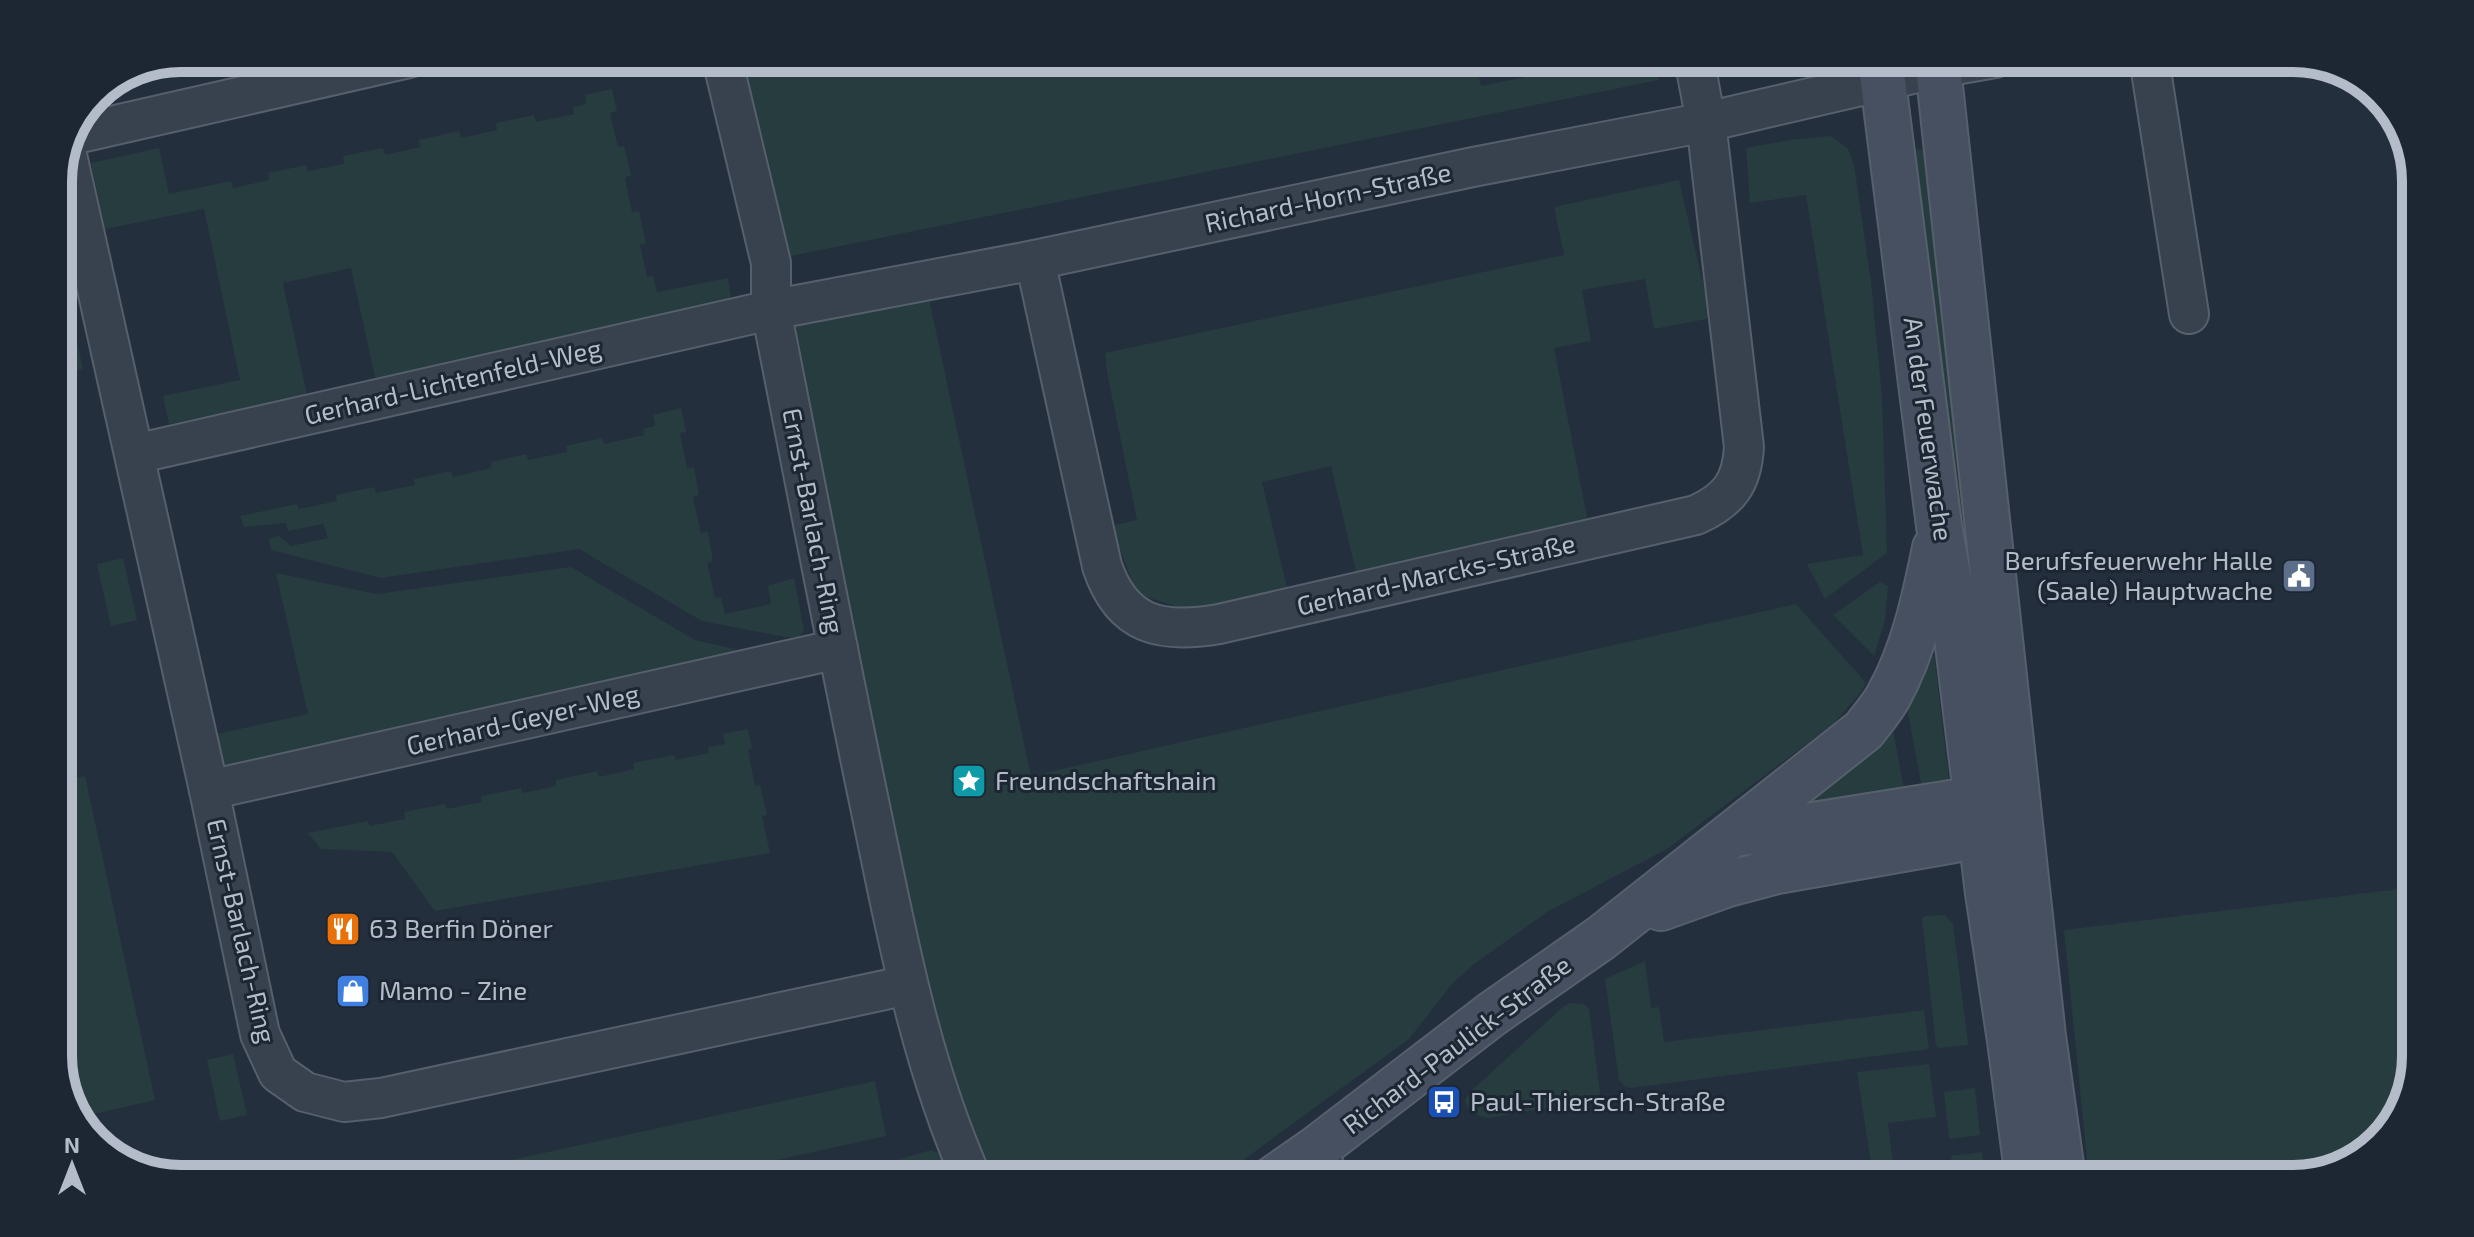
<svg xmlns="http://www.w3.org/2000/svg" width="2474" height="1237" viewBox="0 0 2474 1237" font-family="'Exo 2',sans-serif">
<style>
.green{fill:#263c3f}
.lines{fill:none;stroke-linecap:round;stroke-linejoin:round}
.street-casing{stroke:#565f6c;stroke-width:42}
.secondary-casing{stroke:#565f6c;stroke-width:48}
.street{stroke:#38414e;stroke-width:38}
.secondary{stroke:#465061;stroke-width:44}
.labels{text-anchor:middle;stroke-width:6;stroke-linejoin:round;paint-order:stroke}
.street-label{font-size:26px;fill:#b4bcc9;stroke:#1d2633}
.poi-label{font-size:26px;fill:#b4bcc9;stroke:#1d2633;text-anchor:start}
.rim{fill:none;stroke:#b4bcc9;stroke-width:10}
</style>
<rect width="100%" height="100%" fill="#242f3e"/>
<!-- green -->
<g class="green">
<path d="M740,58H1475L1481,86L1622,58H1654L1659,80L791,256Z"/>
<path d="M612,89L617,111L610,113L618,147L624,146L631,175L625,178L632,212L639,211L646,243L640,245L647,277L653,276L657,292L728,278L733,309L376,382L351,268L283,283L307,395L169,424L163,396L240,380L204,209L105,229L91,163L159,148L169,194L231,181L233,188L269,180L268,173L306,165L308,171L344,164L343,156L383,148L385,155L420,147L419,140L459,131L461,138L497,130L496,123L534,115L536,122L574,114L573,107L586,104L585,95Z"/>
<path d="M1831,136L1848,149L1854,165L1871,282L1882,396L1887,553L1825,599L1807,564L1863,555L1806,195L1750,203L1746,148L1789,140Z"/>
<path d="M1926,149L1974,543L1956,545L1911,150Z"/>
<path d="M1679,180L1711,318L1654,329L1645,279L1582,290L1591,341L1554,348L1589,527L1357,576L1331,466L1262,482L1288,592L1191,611L1137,594L1111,526L1137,520L1107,372L1105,353L1564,255L1554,207Z"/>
<path d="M925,280L1031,776L1796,604L1866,683L1858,696L1832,725L1667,849L1547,912L1474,964L1452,984L1409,1039L1217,1179H972L771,310Z"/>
<path d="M69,307L83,369L58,374V310Z"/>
<path d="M681,408L686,432L680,433L687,468L694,467L699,495L693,497L701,533L708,532L713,561L707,563L715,598L721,597L725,614L771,604L768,586L794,578L804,630L799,637H785L702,621L579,549L381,578L271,550L269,539L279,536L291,546L328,538L323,524L288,531L286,523L244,527L240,516L297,504L299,509L337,501L336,495L374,487L376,493L415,485L414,479L451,471L453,477L491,468V462L526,454L528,460L567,452L566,446L602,438L604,444L644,435L643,429L655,426L653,415Z"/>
<path d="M123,558L137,620L111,626L97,564Z"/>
<path d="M571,567L695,640L743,651L222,778L212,735L308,714L276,573L377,594Z"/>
<path d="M1880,582L1888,586L1885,620L1874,656L1833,615Z"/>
<path d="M1934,655L1949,778L1947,786L1924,799L1905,697L1924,664Z"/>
<path d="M1891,719L1906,800L1782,821Z"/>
<path d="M748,729L752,748L748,750L755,786L760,785L767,815L762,816L770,853L435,911L392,852L321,849L308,833L368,821L370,826L405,819L404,812L445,804L447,809L482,802L481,796L521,788L523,793L556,786V780L597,771L599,777L634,769L633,763L674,755L676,760L709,753L708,747L725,744L723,734Z"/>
<path d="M85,776L155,1100L77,1118L58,1064V782Z"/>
<path d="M2416,887V1056L2403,1110L2361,1158L2293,1179H2089L2064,930Z"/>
<path d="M1945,915L1953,924L1968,1043L1967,1045L1939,1048L1936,1046L1922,919L1925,916Z"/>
<path d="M1645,961L1651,1008L1659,1007L1664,1042L1924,1010L1929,1049L1631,1088L1626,1087L1619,1080L1605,979Z"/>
<path d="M1571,1003L1584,1004L1589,1009L1600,1093L1596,1099L1489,1118C1476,1116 1468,1113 1465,1100L1471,1091L1564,1006Z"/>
<path d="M233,1054L247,1115L220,1121L207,1060Z"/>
<path d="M1929,1064L1936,1117L1888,1123L1895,1179H1809L1872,1170L1857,1072Z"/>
<path d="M875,1081L886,1136L691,1179H424Z"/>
<path d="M1975,1088L1980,1135L1949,1139L1944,1092Z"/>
<path d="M931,1150L944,1155L950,1179H833Z"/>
<path d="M1982,1152L1985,1179H1953L1951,1156Z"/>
</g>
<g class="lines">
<!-- street casing -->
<g class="street-casing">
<g id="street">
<path d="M720,58L724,67L771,263V310C804,477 836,644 871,811C897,936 920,1062 972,1179"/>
<path d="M2149,58L2189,314"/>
<path d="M76,134L409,58"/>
<path d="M67,155L209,790L260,1034L278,1073L305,1092L344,1102L381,1098L908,985"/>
<path d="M1035,260L1102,566C1122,626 1161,634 1219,624L1696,515C1729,500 1742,483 1744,447L1706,122L1694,58"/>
<path d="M135,454L771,310L1035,260L1473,167L1706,122L1938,68L1995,58"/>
<path d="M209,790L838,649"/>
<path d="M1316,1149L1330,1179"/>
</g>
</g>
<!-- secondary casing -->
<g class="secondary-casing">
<g id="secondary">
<path d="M1880,58L1939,526L1952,596L1988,893L2010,1041L2028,1179"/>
<path d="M1937,58L2043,1036L2063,1179"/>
<path d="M1737,833L1776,831L1976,799"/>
<path d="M1661,908L1728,884L1777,871L1954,840L1980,826L1997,805"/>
<path d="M1273,1179L1316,1149L1492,1014L1601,938L1864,730C1872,719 1883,707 1889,695C1914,650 1925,597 1935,548"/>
</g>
</g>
<!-- street -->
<use href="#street" class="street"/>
<!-- secondary -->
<use href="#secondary" class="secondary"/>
</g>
<!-- icons -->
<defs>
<g id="civic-square" transform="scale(1.8)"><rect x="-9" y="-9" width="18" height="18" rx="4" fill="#5c6f8a" stroke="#1d2633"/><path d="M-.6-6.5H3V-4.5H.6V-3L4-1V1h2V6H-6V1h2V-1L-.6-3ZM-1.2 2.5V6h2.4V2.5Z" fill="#fff"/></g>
<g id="sight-square" transform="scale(1.8)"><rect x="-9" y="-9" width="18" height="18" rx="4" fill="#0f9aa8" stroke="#1d2633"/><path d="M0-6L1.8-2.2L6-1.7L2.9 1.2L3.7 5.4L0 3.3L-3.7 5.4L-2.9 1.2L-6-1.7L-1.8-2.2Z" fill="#fff"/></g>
<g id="restaurant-square" transform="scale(1.8)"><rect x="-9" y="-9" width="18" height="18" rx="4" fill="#e8710a" stroke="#1d2633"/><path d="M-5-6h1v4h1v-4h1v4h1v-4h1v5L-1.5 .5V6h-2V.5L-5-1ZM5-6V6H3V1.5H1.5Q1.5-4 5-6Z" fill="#fff"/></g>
<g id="shop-square" transform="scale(1.8)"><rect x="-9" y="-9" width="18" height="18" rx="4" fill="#3f7fe0" stroke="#1d2633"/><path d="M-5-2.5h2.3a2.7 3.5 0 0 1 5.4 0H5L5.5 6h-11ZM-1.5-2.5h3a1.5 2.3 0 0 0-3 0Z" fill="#fff"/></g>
<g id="bus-square" transform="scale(1.8)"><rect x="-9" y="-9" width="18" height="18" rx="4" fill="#1a4fb4" stroke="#1d2633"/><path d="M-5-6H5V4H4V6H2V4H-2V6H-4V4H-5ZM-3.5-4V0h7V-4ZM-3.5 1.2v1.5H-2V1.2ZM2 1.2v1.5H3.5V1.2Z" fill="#fff"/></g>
</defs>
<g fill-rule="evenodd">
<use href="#civic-square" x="2299" y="576"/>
<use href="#sight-square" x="969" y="781"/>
<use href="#restaurant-square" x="343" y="929"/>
<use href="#shop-square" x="353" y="991"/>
<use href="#bus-square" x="1444" y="1102"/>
</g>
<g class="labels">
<!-- street labels -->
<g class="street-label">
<text transform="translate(1328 198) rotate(-12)" y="9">Richard-Horn-Straße</text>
<text transform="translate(453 382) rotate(-13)" y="9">Gerhard-Lichtenfeld-Weg</text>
<text transform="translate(1928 429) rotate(82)" y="9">An der Feuerwache</text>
<text transform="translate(813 521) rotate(79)" y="9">Ernst-Barlach-Ring</text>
<text transform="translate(1436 575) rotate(-13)" y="9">Gerhard-Marcks-Straße</text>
<text transform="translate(523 720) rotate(-13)" y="9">Gerhard-Geyer-Weg</text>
<text transform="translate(241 931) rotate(77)" y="9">Ernst-Barlach-Ring</text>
<text transform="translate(1457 1045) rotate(-37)" y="9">Richard-Paulick-Straße</text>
</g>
<!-- poi labels -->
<g class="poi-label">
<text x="2273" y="570" text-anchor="end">Berufsfeuerwehr Halle<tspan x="2273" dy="30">(Saale) Hauptwache</tspan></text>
<text x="995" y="790">Freundschaftshain</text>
<text x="369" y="938">63 Berfin Döner</text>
<text x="379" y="1000">Mamo - Zine</text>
<text x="1470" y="1111">Paul-Thiersch-Straße</text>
</g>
</g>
<!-- crop -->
<path d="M0 0H2474V1237H0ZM181 72H2293A109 109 0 0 1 2402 181V1056A109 109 0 0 1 2293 1165H181A109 109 0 0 1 72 1056V181A109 109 0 0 1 181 72Z" fill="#1d2633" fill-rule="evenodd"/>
<path class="rim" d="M181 72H2293A109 109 0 0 1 2402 181V1056A109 109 0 0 1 2293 1165H181A109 109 0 0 1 72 1056V181A109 109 0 0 1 181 72Z"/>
<!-- north arrow -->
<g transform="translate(72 1165)" stroke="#1d2633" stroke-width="6" paint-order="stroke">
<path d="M0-6L14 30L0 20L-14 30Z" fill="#b4bcc9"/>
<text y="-12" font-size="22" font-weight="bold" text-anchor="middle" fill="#b4bcc9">N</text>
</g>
</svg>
